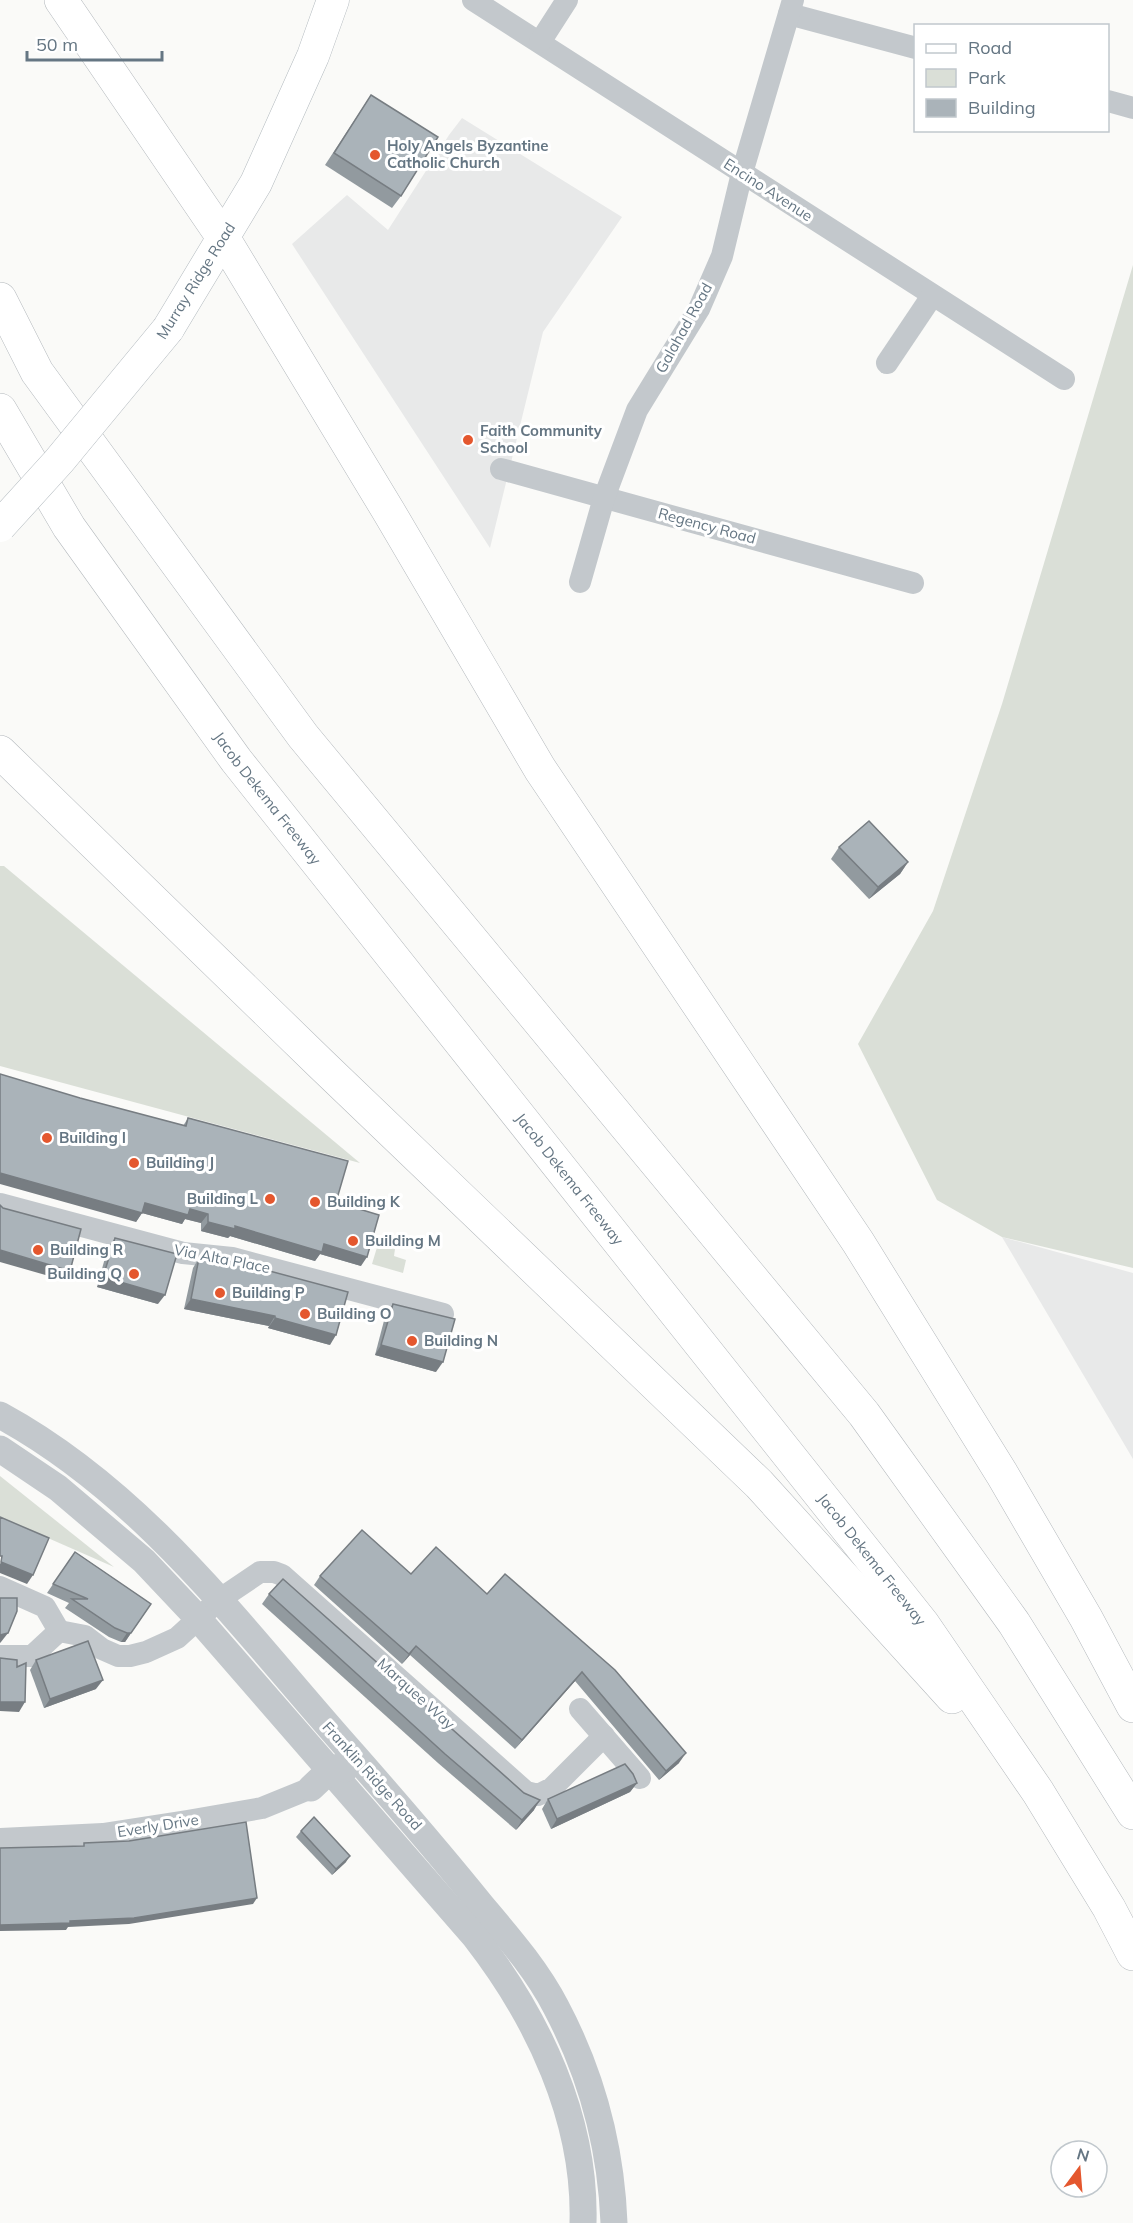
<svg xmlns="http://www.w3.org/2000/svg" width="1133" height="2223" viewBox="0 0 1133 2223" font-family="Mulish,sans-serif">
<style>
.built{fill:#e8e9e9}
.green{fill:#dadfd7}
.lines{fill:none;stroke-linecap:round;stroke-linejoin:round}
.secondary-casing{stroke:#b3babf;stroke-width:33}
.motorway-casing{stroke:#b4b9bd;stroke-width:34}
.minor{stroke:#c3c8cc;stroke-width:22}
.tertiary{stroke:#c3c8cc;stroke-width:27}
.secondary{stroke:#fff;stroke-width:32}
.motorway{stroke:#fff;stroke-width:33}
.secondary-bridge-casing{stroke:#b3babf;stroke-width:33;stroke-linecap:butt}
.secondary-bridge{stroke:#fff;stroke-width:32}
.wall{fill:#929a9f}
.shaded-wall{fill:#777d82}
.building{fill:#aab3b9;stroke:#777d82;stroke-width:1.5}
.poi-dot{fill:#e4572e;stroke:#fff;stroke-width:2}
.labels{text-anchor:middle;stroke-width:6;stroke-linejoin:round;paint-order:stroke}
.poi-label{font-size:15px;font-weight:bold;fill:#657683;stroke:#fff;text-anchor:start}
.street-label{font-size:15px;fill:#657683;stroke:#fff}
</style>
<rect width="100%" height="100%" fill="#fafaf8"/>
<!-- built -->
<g class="built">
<path d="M462,118L622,217L543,332L490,548L292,244L347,195L388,230L449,135Z"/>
<path d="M1002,1237L1133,1273V1459Z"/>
</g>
<!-- green -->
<g class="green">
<path d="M1133,265V1268L1002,1237L937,1200L858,1044L933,911L1002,704Z"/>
<path d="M0,866H4L360,1163L0,1066Z"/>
<path d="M378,1244L395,1249L394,1256L406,1260L403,1273L372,1264Z"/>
<path d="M0,1476L114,1567L0,1517Z"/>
</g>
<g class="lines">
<!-- secondary casing -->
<g class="secondary-casing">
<path id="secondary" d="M168,329L256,183L313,56L333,0"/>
</g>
<!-- motorway casing -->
<g class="motorway-casing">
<g id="motorway">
<path d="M61,0L224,239L389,512L540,769L858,1242L1002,1474L1086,1618L1133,1706"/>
<path d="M0,299L37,372L303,736L864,1414L1014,1623L1133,1813"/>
<path id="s1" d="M0,410L69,527L236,760L923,1624L1038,1792L1109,1908L1133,1954"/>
<path d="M0,752L321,1064L759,1484L952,1697"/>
</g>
</g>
<!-- minor -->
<g class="minor">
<path d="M473,0L1064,379"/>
<path d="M789,14L916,48"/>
<path d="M540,42L567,0"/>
<path d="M1108,101L1133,108"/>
<path d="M887,363L932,296"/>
<path d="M501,469L913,583"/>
<path d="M580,582L604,498L637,410L699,309L722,256L742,173L793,0"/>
<path d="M0,1204L183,1253L232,1258L443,1314"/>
<path d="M0,1587L45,1607L59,1631L32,1656H0"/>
<path d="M59,1631L85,1636L102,1649L118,1656H130L146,1652L177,1638L220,1599L260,1572H274L282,1575L526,1792L538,1795L552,1788L604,1736"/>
<path d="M580,1709L640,1778"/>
<path d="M0,1839L103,1834L187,1821L262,1808L311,1788"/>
</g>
<!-- tertiary -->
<g class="tertiary">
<path d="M0,1415C147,1495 244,1632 353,1754C397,1804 440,1854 482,1906C509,1938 537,1970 556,2007C592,2075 611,2147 614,2223"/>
<path d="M0,1449L58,1488L144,1561L194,1614L475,1937C538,2018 586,2119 583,2223"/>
<path d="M311,1788L330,1770L339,1767L345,1769"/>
</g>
<!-- secondary -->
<use href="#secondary" class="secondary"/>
<!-- motorway -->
<use href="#motorway" class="motorway"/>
<!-- secondary-bridge casing -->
<g class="secondary-bridge-casing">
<path id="secondary-bridge" d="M0,526L59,461L168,329"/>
</g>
<!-- secondary-bridge -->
<use href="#secondary-bridge" class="secondary-bridge"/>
</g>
<!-- wall -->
<g class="wall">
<path d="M371,95L401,196L392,208L325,165Z"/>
<path d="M839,847L908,862L900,874L869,899L831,859Z"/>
<path d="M80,1098L183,1126L188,1118L336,1202L361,1266L320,1254L315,1261L230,1236L228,1238L201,1231V1223L185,1219L182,1224L142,1213L136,1222Z"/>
<path d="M115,1238L158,1304L97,1287L108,1247Z"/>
<path d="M199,1258L330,1345L268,1328L269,1326L184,1309L193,1268Z"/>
<path d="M393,1304L436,1372L375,1355L386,1313Z"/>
<path d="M75,1552L151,1604L125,1642H121L109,1637L65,1608L69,1603L47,1593Z"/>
<path d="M411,1574L487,1594L505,1574L679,1763L659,1780L575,1681L515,1749L410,1655L402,1664L314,1585L320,1576Z"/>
<path d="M269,1594L524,1793L534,1810L516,1830L438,1763L262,1604Z"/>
<path d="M36,1660L96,1689L44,1708L30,1670Z"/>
<path d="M637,1783L630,1792L551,1829L542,1809L548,1799Z"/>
<path d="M301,1831L346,1862L332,1875L296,1837Z"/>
</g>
<!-- shaded-wall -->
<g class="shaded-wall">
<path d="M908,862L900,874L869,899L878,887Z"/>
<path d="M0,1173L145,1203L190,1209L208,1214L201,1223L185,1219L182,1224L142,1213L136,1222L0,1184Z"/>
<path d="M208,1222L235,1226L324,1244L367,1257L361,1266L320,1254L315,1261L230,1236L228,1238L201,1231Z"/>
<path d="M0,1250L70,1271L63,1280L0,1262Z"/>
<path d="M103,1277L165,1295L158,1304L97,1287Z"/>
<path d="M191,1299L275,1316L269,1326L184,1309Z"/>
<path d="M275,1318L336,1335L330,1345L268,1328Z"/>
<path d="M381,1345L443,1362L436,1372L375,1355Z"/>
<path d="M1,1562L33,1575L27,1584L0,1573V1564Z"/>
<path d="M8,1633L1,1642L0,1643V1635Z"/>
<path d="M127,1633H131L125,1642H121Z"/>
<path d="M416,1646L410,1655L402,1664L409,1654Z"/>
<path d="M582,1672L575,1681L515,1749L522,1740Z"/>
<path d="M103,1680L96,1689L44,1708L50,1699Z"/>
<path d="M0,1702H25L19,1712L0,1711Z"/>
<path d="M686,1753L679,1763L659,1780L666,1771Z"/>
<path d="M637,1783L630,1792L551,1829L557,1819Z"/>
<path d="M540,1800L534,1810L516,1830L522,1820Z"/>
<path d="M350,1856L346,1862L332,1875L336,1869Z"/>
<path d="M257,1898L253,1904L129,1924L68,1927L66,1930L0,1931V1925L70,1921Z"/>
</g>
<!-- building -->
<g class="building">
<path d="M371,95L438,137L401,196L334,153Z"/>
<path d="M869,821L908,862L878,887L839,847Z"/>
<path d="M0,1074L80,1098L186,1126L188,1118L348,1161L336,1202L379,1215L367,1257L324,1244L322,1252L235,1226V1229L208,1222V1214L190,1209L188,1215L145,1203L142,1213L0,1173Z"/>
<path d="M0,1205L3,1208L81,1229L70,1271L0,1250Z"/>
<path d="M115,1238L177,1254L165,1295L103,1277Z"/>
<path d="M199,1258L236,1262L348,1292L336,1335L275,1318V1316L191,1299Z"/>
<path d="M393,1304L455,1319L443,1362L381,1345Z"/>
<path d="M0,1517L49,1538L33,1575L1,1562L2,1556H0Z"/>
<path d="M362,1530L411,1574L436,1547L487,1594L505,1574L615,1670L686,1753L666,1771L582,1672L522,1740L416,1646L409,1654L320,1576Z"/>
<path d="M75,1552L151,1604L131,1633H127L115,1628L72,1599H88L53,1584Z"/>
<path d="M283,1579L524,1793L540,1800L522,1820L445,1754L269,1594Z"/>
<path d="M0,1598H17V1611L8,1633L0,1635Z"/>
<path d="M88,1641L103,1680L50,1699L36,1660Z"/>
<path d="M0,1658L17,1660V1667L26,1663L25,1702H0Z"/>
<path d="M625,1764L633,1774L637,1783L557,1819L548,1799Z"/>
<path d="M314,1817L350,1856L336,1869L301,1831Z"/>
<path d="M246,1822L257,1898L134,1918L70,1921V1923L0,1925V1848L84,1846V1843L129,1841Z"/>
</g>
<!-- markers -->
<g class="poi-dot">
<circle cx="375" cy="155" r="6"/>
<circle cx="468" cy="440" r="6"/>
<circle cx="47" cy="1138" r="6"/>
<circle cx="134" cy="1163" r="6"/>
<circle cx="270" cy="1199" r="6"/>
<circle cx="315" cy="1202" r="6"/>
<circle cx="353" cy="1241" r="6"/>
<circle cx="38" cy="1250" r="6"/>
<circle cx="134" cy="1274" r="6"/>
<circle cx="220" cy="1293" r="6"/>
<circle cx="305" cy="1314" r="6"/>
<circle cx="412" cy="1341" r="6"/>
</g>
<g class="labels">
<!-- poi labels -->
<g class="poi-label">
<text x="387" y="151">Holy Angels Byzantine<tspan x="387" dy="17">Catholic Church</tspan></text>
<text x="480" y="436">Faith Community<tspan x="480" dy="17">School</tspan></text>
<text x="59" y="1143">Building I</text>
<text x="146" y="1168">Building J</text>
<text x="258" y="1204" text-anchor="end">Building L</text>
<text x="327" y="1207">Building K</text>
<text x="365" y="1246">Building M</text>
<text x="50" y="1255">Building R</text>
<text x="122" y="1279" text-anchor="end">Building Q</text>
<text x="232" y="1298">Building P</text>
<text x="317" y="1319">Building O</text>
<text x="424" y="1346">Building N</text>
</g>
<!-- street labels -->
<g class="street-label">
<text transform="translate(768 190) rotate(33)" y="5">Encino Avenue</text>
<text transform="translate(196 281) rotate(-58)" y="5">Murray Ridge Road</text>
<text transform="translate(684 328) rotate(-61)" y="5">Galahad Road</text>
<text transform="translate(707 526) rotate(15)" y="5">Regency Road</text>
<text dy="5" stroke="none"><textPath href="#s1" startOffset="472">Jacob Dekema Freeway</textPath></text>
<text dy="5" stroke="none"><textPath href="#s1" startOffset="958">Jacob Dekema Freeway</textPath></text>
<text transform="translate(222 1259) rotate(11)" y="5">Via Alta Place</text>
<text dy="5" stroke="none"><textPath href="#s1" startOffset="1444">Jacob Dekema Freeway</textPath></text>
<text transform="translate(416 1694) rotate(42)" y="5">Marquee Way</text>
<text transform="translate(372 1776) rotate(48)" y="5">Franklin Ridge Road</text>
<text transform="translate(158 1826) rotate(-9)" y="5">Everly Drive</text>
</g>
</g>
<!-- legend -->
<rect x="914" y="24" width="195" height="108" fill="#ffffff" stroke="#c1c8cd" stroke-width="1.5"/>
<rect x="926" y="44" width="30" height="9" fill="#ffffff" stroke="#c1c8cd" stroke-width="1.5"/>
<text x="968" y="54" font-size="18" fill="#657683">Road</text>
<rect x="926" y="69" width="30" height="18" fill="#dadfd7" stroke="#c1c8cd" stroke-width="1.5"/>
<text x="968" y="84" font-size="18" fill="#657683">Park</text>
<rect x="926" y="99" width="30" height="18" fill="#aab3b9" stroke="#c1c8cd" stroke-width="1.5"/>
<text x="968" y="114" font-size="18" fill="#657683">Building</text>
<!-- north arrow -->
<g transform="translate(1079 2169) rotate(16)"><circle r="28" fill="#ffffff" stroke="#c1c8cd" stroke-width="1.5"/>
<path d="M0-4.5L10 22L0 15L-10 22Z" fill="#e4572e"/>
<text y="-9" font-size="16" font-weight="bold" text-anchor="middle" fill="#657683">N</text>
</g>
<!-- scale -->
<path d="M27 51v9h135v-9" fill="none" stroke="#657683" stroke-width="3"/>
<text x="36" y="51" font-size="18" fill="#657683" stroke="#ffffff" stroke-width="4.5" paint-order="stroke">50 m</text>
</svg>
